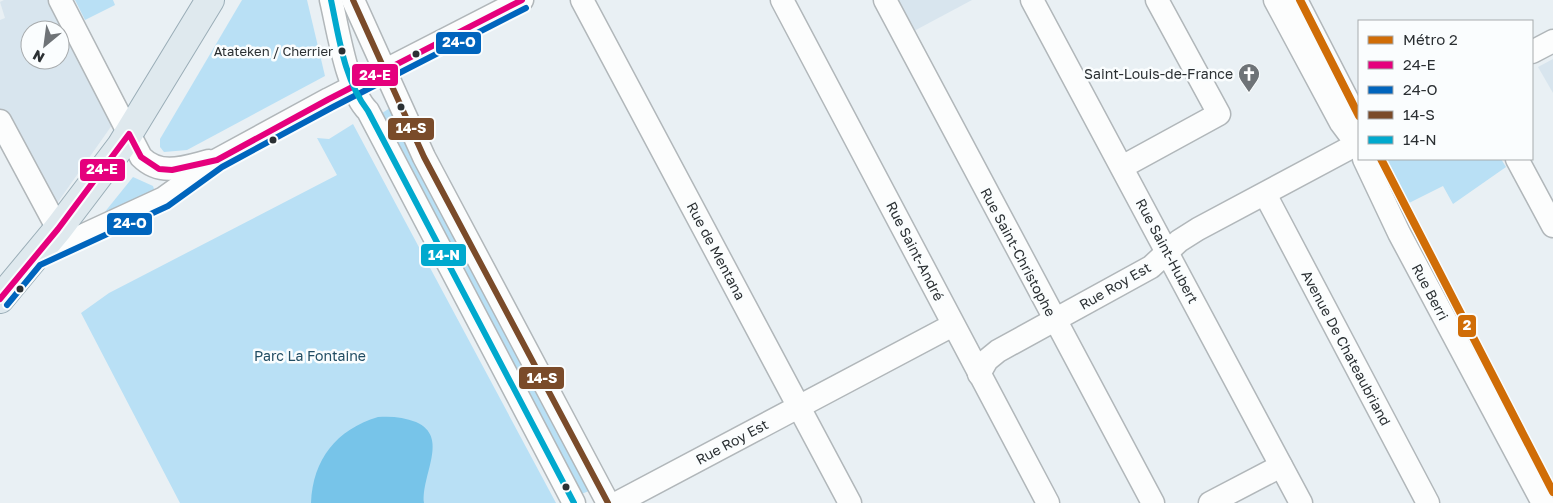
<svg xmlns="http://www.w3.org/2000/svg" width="1553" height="503" viewBox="0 0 1553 503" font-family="'Golos Text',sans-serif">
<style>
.built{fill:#d8e5ee;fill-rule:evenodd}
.green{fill:#b9e0f5}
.water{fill:#77c4e9}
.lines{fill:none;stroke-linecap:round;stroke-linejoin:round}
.minor-casing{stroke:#b1b7ba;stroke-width:25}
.major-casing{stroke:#9aadb7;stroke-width:30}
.minor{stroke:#fcfdfd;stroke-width:22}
.major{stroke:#dfe9ee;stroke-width:28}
.bus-1-casing{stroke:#fafdfe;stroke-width:10}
.bus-2-casing{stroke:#fafdfe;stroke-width:10}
.bus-3-casing{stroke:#fafdfe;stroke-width:10}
.bus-4-casing{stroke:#fafdfe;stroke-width:10}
.bus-1{stroke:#e5007d;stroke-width:6}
.bus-2{stroke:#0065bd;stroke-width:6}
.bus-3{stroke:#7a4b2a;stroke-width:6}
.bus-4{stroke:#00a9ce;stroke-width:6}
.metro-1-casing{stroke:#fafdfe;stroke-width:11}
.metro-1{stroke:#d06d07;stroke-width:8}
.bus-dot{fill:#2b3033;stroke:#fafdfe;stroke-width:2}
.labels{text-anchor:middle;stroke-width:5;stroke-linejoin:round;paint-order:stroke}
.bus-label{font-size:13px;fill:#2b3033;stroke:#fafdfe;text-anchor:end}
.poi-label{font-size:14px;fill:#2b3033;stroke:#fafdfe;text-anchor:end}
.street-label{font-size:14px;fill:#2b3033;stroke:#fafdfe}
.park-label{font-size:14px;fill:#214d63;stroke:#fafdfe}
.line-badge{stroke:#fafdfe;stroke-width:2}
.badge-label{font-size:14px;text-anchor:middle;font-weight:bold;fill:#fff}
</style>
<rect width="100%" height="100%" fill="#e9f0f4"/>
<!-- built -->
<g class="built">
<path d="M4,0H56L117,118L53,209L0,110V20L5,18L0,2ZM30,30H60V60H30Z"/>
<path d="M898,0H972L914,31Z"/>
<path d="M1553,59V93L1538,67Z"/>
</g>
<!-- green -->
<g class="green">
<path d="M75,0H113L115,5L85,20Z"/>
<path d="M242,0H307L325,76L187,150L164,152L160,147V139Z"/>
<path d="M390,108L589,491L579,495L379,115Z"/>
<path d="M353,124L556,503H180L81,313L109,293L140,277L337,175L317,138L329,139Z"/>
<path d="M1383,159H1501L1506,167L1453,204L1443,186L1407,204Z"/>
<path d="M133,177L153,186L155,192L104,213Z"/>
</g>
<!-- water -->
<path class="water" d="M378,417C391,416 404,417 416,422C450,437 421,475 424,503H311C313,459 336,430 378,417Z"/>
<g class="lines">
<!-- minor casing -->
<g class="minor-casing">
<g id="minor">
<path d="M60,0L141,157C161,177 185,167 209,161"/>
<path d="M331,0C338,29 347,91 368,111L574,503"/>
<path d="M353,0L424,157L608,503"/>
<path d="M582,0L850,503"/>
<path d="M782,0L1048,503"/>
<path d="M885,0L1153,503"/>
<path d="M1032,0L1301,503"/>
<path d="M1275,0L1341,123L1359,147"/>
<path d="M1296,0L1359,122"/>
<path d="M1532,52L1553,41"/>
<path d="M0,121L58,229"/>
<path d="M1364,159L1399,233L1543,503"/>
<path d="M1517,159L1553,226"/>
<path d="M1122,167L1219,114L1157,0"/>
<path d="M1265,194L1428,503"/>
<path d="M36,257L164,198L217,160L329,99L522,0"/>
<path d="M979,374L987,360L998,351L1151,267L1179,241L1198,229L1359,143"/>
<path d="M617,503L953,325"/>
<path d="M1210,503L1281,466"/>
</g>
</g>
<!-- major casing -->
<g class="major-casing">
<path id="major" d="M0,299L58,229L121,146L210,0"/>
</g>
<!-- minor -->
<use href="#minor" class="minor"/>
<!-- major -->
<use href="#major" class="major"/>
<!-- bus-1 casing -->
<g class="bus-1-casing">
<path id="bus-1" d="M0,299L58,229L129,134L141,157L159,169L172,170L217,160L329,99L522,0"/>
</g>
<!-- bus-2 casing -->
<g class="bus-2-casing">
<path id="bus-2" d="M7,305L40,265L168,206L222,167L333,107L526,8"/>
</g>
<!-- bus-3 casing -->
<g class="bus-3-casing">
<path id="bus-3" d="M353,0L424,157L608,503"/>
</g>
<!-- bus-4 casing -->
<g class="bus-4-casing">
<path id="bus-4" d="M331,0C339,37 344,80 368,111L574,503"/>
</g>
<!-- bus-1 -->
<use href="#bus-1" class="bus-1"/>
<!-- bus-2 -->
<use href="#bus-2" class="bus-2"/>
<!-- bus-3 -->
<use href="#bus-3" class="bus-3"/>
<!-- bus-4 -->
<use href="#bus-4" class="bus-4"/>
<!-- metro-1 casing -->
<g class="metro-1-casing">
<g id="metro-1">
<path d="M1300,0L1359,116"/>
<path d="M1381,159L1553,492"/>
</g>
</g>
<!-- metro-1 -->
<use href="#metro-1" class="metro-1"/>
</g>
<!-- icons -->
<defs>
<g id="church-pin" transform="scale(1.125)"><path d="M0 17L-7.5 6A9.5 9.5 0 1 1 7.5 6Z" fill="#6e7377" stroke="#fafdfe"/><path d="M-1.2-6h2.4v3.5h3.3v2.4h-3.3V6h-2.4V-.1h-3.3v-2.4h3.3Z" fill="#fff"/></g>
</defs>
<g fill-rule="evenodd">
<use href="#church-pin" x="1249" y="74"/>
</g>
<!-- markers -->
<g class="bus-dot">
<circle cx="342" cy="51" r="4.5"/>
<circle cx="416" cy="54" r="4.5"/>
<circle cx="401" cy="107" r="4.5"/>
<circle cx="273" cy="140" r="4.5"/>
<circle cx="20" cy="289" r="4.5"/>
<circle cx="566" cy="487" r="4.5"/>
</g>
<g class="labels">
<!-- bus labels -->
<g class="bus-label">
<text x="333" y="56">Atateken / Cherrier</text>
</g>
<!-- poi labels -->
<g class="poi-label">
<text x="1233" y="79">Saint-Louis-de-France</text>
</g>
<!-- street labels -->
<g class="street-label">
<text transform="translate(716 251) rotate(62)" y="5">Rue de Mentana</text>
<text transform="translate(915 251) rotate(63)" y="5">Rue Saint-André</text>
<text transform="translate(1167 251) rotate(62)" y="5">Rue Saint-Hubert</text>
<text transform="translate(1018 252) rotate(62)" y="5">Rue Saint-Christophe</text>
<text transform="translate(1115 286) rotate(-30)" y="5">Rue Roy Est</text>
<text transform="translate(1430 292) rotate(62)" y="5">Rue Berri</text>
<text transform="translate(1346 348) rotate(62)" y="5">Avenue De Chateaubriand</text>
<text transform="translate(732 442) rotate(-28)" y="5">Rue Roy Est</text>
</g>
<!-- park labels -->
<g class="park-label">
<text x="310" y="361">Parc La Fontaine</text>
</g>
</g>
<g class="line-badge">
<rect x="435" y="31" width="47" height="24" rx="5" fill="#0065bd"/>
<rect x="351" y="63" width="48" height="24" rx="5" fill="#e5007d"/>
<rect x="387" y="117" width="48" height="24" rx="5" fill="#7a4b2a"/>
<rect x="79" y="158" width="47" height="24" rx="5" fill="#e5007d"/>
<rect x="106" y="212" width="47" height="24" rx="5" fill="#0065bd"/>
<rect x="420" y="243" width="47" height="24" rx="5" fill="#00a9ce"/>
<rect x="1457" y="314" width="20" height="24" rx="5" fill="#d06d07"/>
<rect x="518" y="366" width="47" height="24" rx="5" fill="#7a4b2a"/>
</g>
<g class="badge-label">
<text x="459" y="47">24-O</text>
<text x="375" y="80">24-E</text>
<text x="411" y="133">14-S</text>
<text x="102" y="174">24-E</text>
<text x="130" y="228">24-O</text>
<text x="444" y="260">14-N</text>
<text x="1467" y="330">2</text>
<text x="542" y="383">14-S</text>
</g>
<!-- legend -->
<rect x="1358" y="20" width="175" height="140" fill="#fafdfe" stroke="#a7abad"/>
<rect x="1368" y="36" width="25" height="8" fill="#d06d07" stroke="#a7abad"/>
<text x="1403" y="45" font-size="15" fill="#2b3033">Métro 2</text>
<rect x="1368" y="61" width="25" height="8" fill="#e5007d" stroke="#a7abad"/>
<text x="1403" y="70" font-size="15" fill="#2b3033">24-E</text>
<rect x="1368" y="86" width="25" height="8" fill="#0065bd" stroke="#a7abad"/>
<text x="1403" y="95" font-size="15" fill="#2b3033">24-O</text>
<rect x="1368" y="111" width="25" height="8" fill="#7a4b2a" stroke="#a7abad"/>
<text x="1403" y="120" font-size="15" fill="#2b3033">14-S</text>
<rect x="1368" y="136" width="25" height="8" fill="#00a9ce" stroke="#a7abad"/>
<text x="1403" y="145" font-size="15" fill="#2b3033">14-N</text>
<!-- north arrow -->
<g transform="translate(45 45) rotate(209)"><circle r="24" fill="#fafdfe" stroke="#a7abad"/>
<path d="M0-4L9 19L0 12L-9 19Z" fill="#6e7377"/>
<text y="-8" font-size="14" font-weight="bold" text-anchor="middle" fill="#2b3033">N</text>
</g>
</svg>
